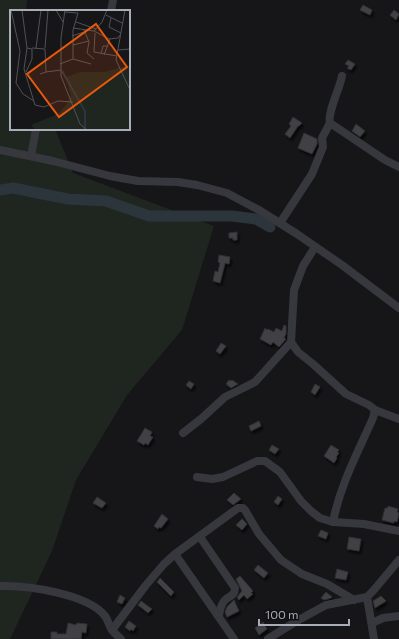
<svg xmlns="http://www.w3.org/2000/svg" width="399" height="639" viewBox="0 0 399 639" font-family="Commissioner,sans-serif">
<style>
.green{fill:#1e261f}
.lines{fill:none;stroke-linecap:round;stroke-linejoin:round}
.river{stroke:#2c353c;stroke-width:11}
.building{fill:#404145;stroke:#303034;filter:url(#shadow)}
.minor{stroke:#37383d;stroke-width:8}
.inset-river{fill:none;stroke:#2c353c;stroke-width:2}
.inset-road{fill:none;stroke:#505258;stroke-width:1}
.view{fill:#e8590c;fill-opacity:0.15;stroke:#e8590c;stroke-width:2}
.inset-edge{fill:none;stroke:#a8adb8;stroke-width:2}
</style>
<defs>
<filter id="shadow"><feDropShadow dx="2" dy="3" stdDeviation="1" flood-color="#0009"/></filter>
</defs>
<rect width="100%" height="100%" fill="#161618"/>
<!-- green -->
<path class="green" d="M0,0H27L26,11H11V129H55L73,173L214,226L182,330L127,395L76,480L52,551L10,639H0Z"/>
<g class="lines">
<!-- river -->
<path class="river" d="M0,190L13,188L68,199L106,201L149,216H232L256,219L270,227"/>
</g>
<!-- building -->
<g class="building">
<path d="M363,5L372,10L370,15L360,10Z"/>
<path d="M394,10L399,14L396,20L390,15Z"/>
<path d="M348,60L355,64L351,70L347,68L349,66L345,64Z"/>
<path d="M293,117L302,123L299,126H298L290,138L285,134L291,126L289,124Z"/>
<path d="M356,124L365,131L360,137L352,131Z"/>
<path d="M304,133L317,139V144L312,154L298,148Z"/>
<path d="M237,232V240H233V238H229V233Z"/>
<path d="M219,255L230,257L229,264L225,263L220,283L213,281L215,271L218,272L220,263L218,262Z"/>
<path d="M284,325L286,326V334L284,338L286,339L279,347L273,342L271,345L260,339L265,328L267,330L268,329L274,332L276,328L282,331Z"/>
<path d="M221,343L226,346L220,354L216,351Z"/>
<path d="M229,380L231,381L232,380L238,384L231,388L226,384Z"/>
<path d="M189,381L194,384L191,389L186,385Z"/>
<path d="M315,384L320,387L315,395L311,392Z"/>
<path d="M259,421L261,426L251,431L249,426Z"/>
<path d="M145,428L152,432L150,436L153,437L148,445L145,443L144,445L137,441Z"/>
<path d="M272,445L279,449L275,454L269,450Z"/>
<path d="M331,445L339,450L337,452L339,453L336,457L337,458L334,463L324,456Z"/>
<path d="M234,493L241,499L233,505L227,500Z"/>
<path d="M278,496L282,499L278,505L274,502Z"/>
<path d="M97,497L106,503L102,508L93,503Z"/>
<path d="M388,506L398,509L397,512L399,513L397,522L394,521V523L382,520L385,508H388Z"/>
<path d="M162,514L168,519L161,528L159,527L158,529L154,526Z"/>
<path d="M242,519L247,524L242,530L236,525Z"/>
<path d="M321,530L328,533L326,539L318,536Z"/>
<path d="M349,537L361,539L359,551L347,549Z"/>
<path d="M258,565L268,573L264,578L254,570Z"/>
<path d="M337,569L348,572L346,580L335,578Z"/>
<path d="M240,576L253,591L251,593L253,594L247,599L244,595L239,600L237,597L242,591L236,579Z"/>
<path d="M160,578L174,592L171,596L157,582Z"/>
<path d="M326,592L332,597L331,598L324,600L321,598Z"/>
<path d="M120,595L125,598L122,604L117,602Z"/>
<path d="M381,596L386,601L375,608L373,601Z"/>
<path d="M234,600L239,611L227,617L225,612L227,607Z"/>
<path d="M141,601L152,609L148,613L138,605Z"/>
<path d="M129,621L136,626L133,631L131,629L130,631L125,627Z"/>
<path d="M263,622L267,629L259,635L255,628Z"/>
<path d="M68,623L76,625L77,623L87,624L86,633L82,632L81,639H51V632H57V634H66Z"/>
</g>
<g class="lines">
<!-- minor -->
<g class="minor">
<path d="M111,11L113,0"/>
<path d="M342,76C340,88 327,113 330,123L385,160L399,167"/>
<path d="M0,150L53,161L110,176L138,181L178,182L197,185L227,193L259,210L297,234L342,265L399,308"/>
<path d="M31,156L36,129"/>
<path d="M280,223L312,174L323,147L322,138L330,123"/>
<path d="M315,247L303,266L294,290L291,342L298,352L313,364L346,394L369,405L375,410L373,418C358,452 340,485 333,522"/>
<path d="M375,410L399,419"/>
<path d="M183,433L201,419L225,397L255,382L291,342"/>
<path d="M197,477L212,479L223,477L257,461H265L280,472L301,501L311,511L320,518L333,522L364,524L399,531"/>
<path d="M200,537L235,588C235,595 230,596 225,600C221,604 220,609 219,615"/>
<path d="M175,554L234,639"/>
<path d="M0,586C27,585 88,594 105,616C108,620 109,626 112,630C114,633 118,636 121,639"/>
<path d="M367,597L374,639"/>
<path d="M372,623L383,618L399,616"/>
<path d="M112,630L146,585L164,564L175,554L238,508H243L245,510L259,534L281,560L302,574L327,584L354,600"/>
<path d="M268,639L295,622L326,605L367,597L373,591L399,560"/>
</g>
</g>
<!-- overview -->
<g transform="translate(10 10)">
<rect width="120" height="120" fill="#161618"/>
<path d="M120,55V120H25L21,115L48,104L55,96L61,86L56,67L70,62H94Z" fill="#1e261f"/>
<path class="inset-river" d="M52,61L75,101V120"/>
<path class="inset-road" d="M1,0L10,41L6,73L13,84L24,91M12,0L17,38L22,39V49L16,62M46,0L53,12M55,0L51,28V66L70,114L77,120M115,0L106,50L120,80M55,2L68,3L63,20V35M96,5L112,13M101,8L99,17L111,23M66,12L86,19M63,18L84,21L99,29L108,28L110,25M74,20L79,32L77,43L84,49M84,21L92,12L97,0M85,23L84,42L107,46M62,26L74,22M17,38L14,59L25,95L34,97L48,91L63,92M22,38L35,39L36,62L30,64M26,38L31,0M35,38L38,0M108,40L120,39M91,44L93,36H98M94,45L100,29M63,49L81,54M50,54L63,49V35L79,31M36,62L51,60"/>
<path class="view" d="M86,14L117,57L49,107L17,64Z"/>
<rect width="120" height="120" class="inset-edge"/>
</g>
<!-- scale -->
<path d="M259 619v6h90v-6" fill="none" stroke="#a8adb8" stroke-width="2"/>
<text x="265" y="619" font-size="12" fill="#a8adb8" stroke="#111113" stroke-width="3" paint-order="stroke">100 m</text>
</svg>
